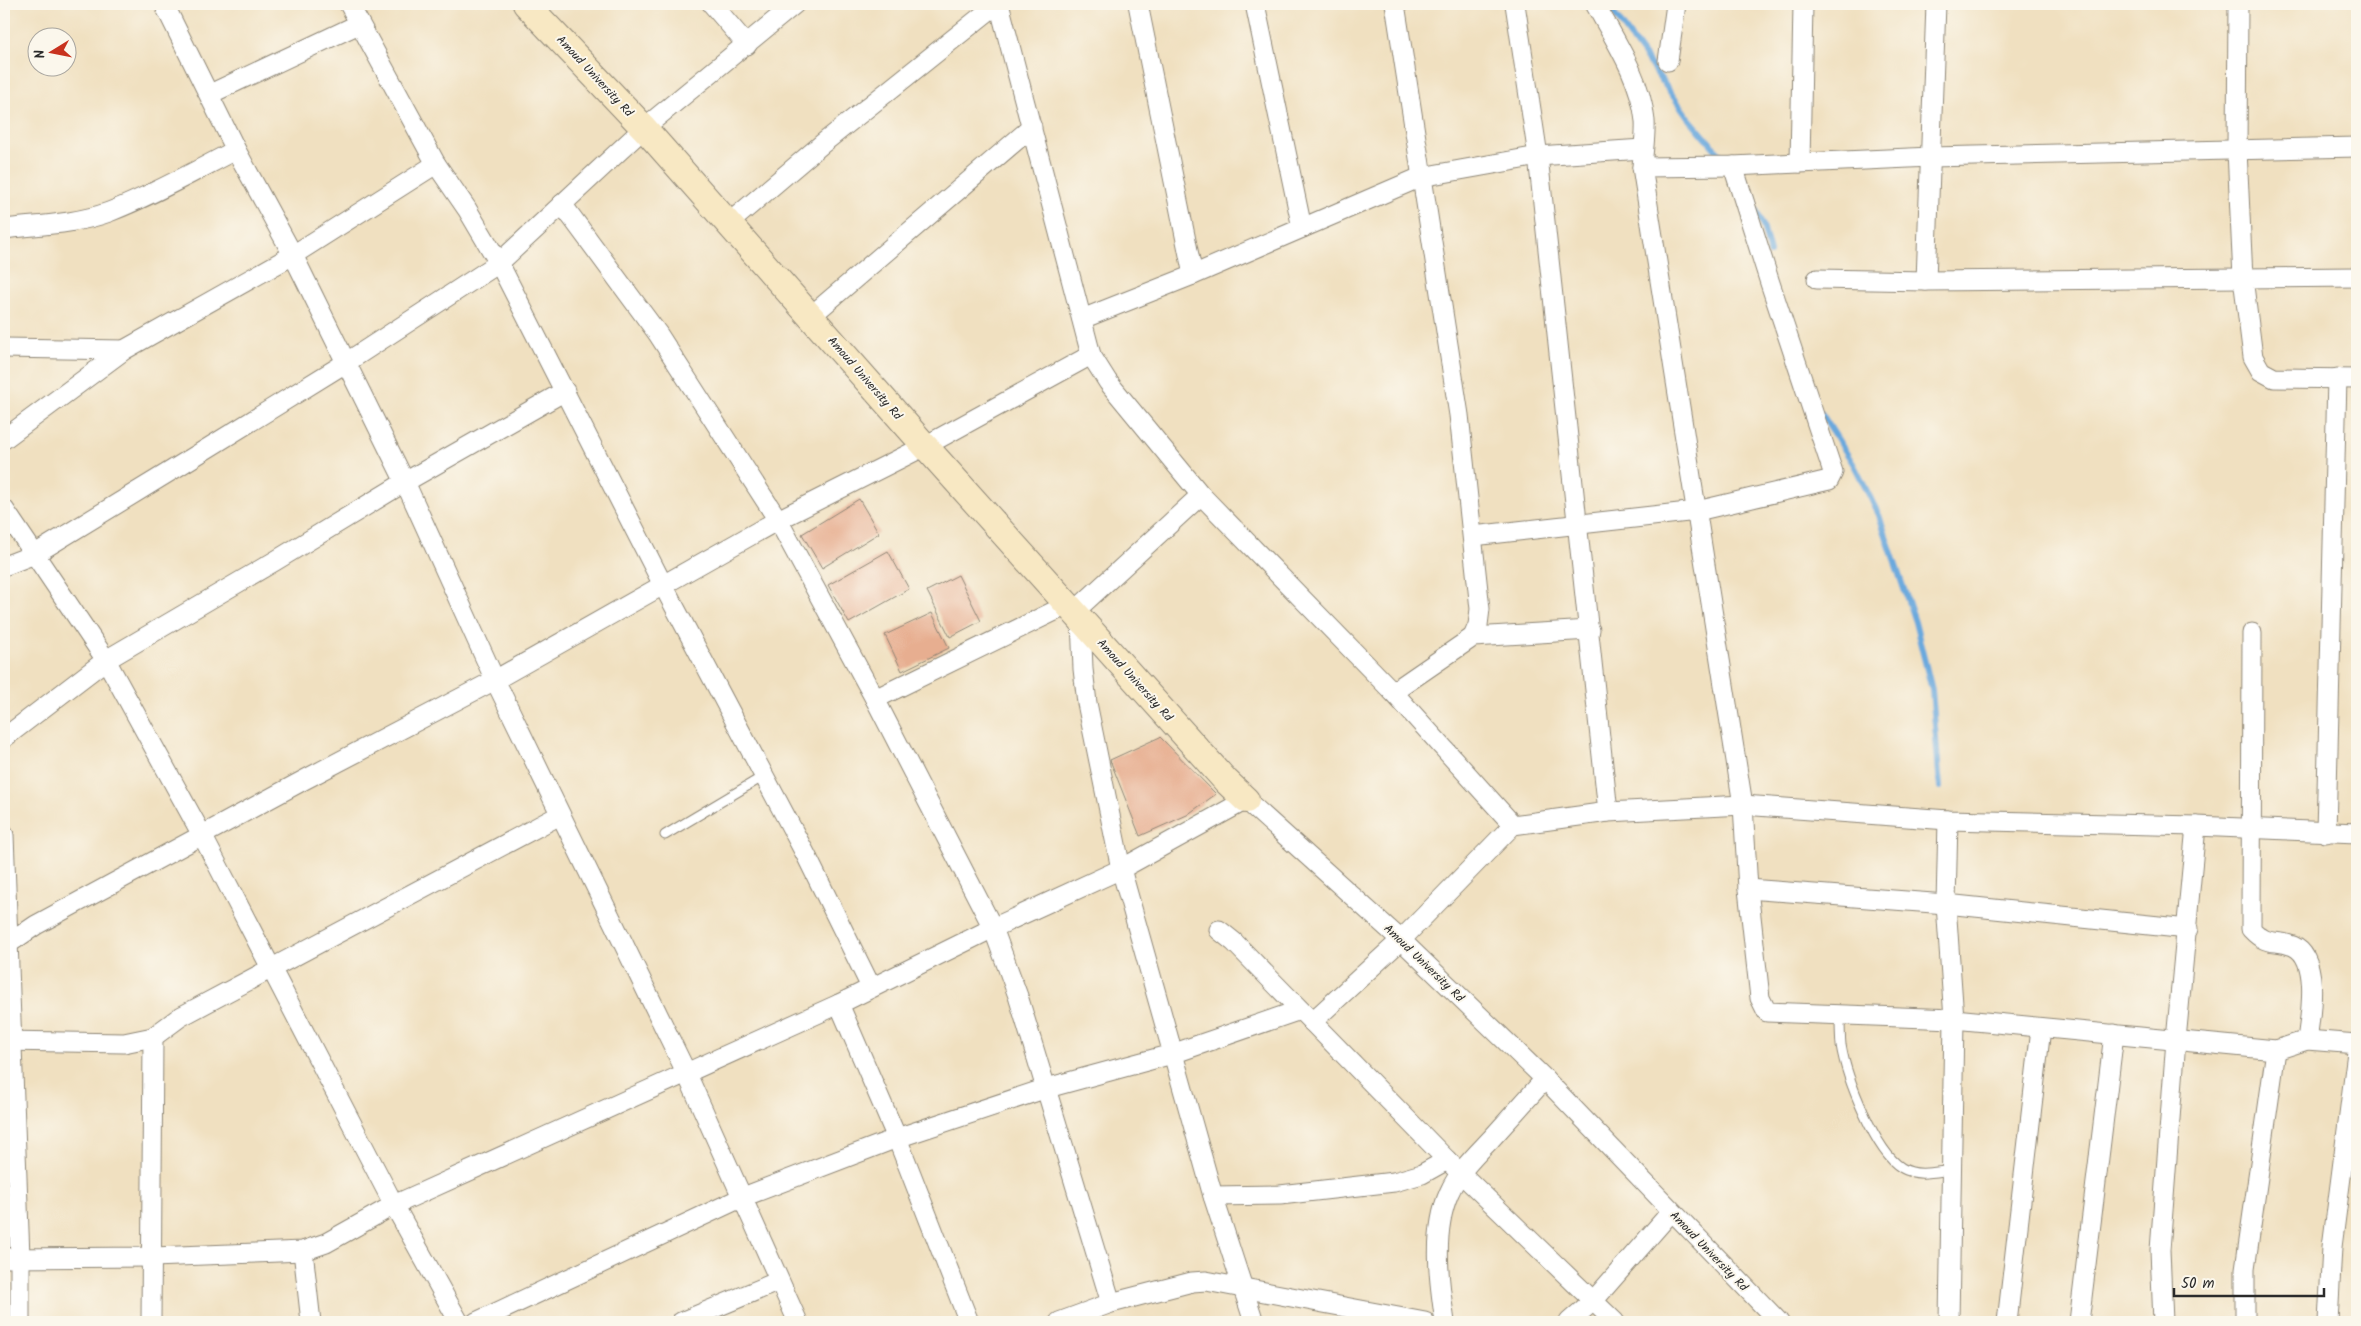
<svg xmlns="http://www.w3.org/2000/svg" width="2361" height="1326" viewBox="0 0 2361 1326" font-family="Kalam,sans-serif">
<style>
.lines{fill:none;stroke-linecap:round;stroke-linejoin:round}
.stream{stroke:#6ba9dd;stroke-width:6}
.building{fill:#e7ae90}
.lane-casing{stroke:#8e8676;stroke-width:11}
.street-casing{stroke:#8e8676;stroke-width:21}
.secondary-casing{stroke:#8e8676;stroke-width:28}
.lane{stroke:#fff;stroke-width:9}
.street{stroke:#fff;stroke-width:19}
.secondary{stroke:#f8e8c3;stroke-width:26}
.labels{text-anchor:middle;stroke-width:4;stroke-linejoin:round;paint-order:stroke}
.street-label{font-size:12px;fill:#2b2b2b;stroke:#fbf7ec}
</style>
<rect width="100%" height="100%" fill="#fbf7ec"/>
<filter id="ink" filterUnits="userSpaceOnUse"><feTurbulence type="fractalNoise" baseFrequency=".02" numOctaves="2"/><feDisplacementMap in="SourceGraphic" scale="10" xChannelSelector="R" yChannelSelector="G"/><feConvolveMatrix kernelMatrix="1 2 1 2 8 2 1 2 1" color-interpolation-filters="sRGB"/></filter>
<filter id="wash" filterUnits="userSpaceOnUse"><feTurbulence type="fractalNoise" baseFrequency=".0096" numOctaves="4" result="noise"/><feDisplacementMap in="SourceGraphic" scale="20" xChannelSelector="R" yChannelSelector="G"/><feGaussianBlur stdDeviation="1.12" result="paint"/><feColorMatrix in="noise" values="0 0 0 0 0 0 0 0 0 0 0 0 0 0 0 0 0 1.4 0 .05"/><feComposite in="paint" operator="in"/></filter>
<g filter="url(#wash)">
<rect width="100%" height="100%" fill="#f0e0c0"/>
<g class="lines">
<!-- stream -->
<g class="stream">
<path d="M1607,4L1688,117L1727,163"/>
<path d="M1756,210L1763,226L1770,253"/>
<path d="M1822,414L1854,465L1879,515L1915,622L1932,690L1940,787"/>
</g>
</g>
<g id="blocks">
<!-- building -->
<g class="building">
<path d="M859,499L879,533L822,568L802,534Z"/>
<path d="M888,551L909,589L849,623L828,585Z"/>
<path d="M958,575L981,621L950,637L927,591Z"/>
<path d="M932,613L949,648L902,671L885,635Z"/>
<path d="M1160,737L1216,794L1187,815L1140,836L1110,760Z"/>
</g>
</g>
</g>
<g filter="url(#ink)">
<use href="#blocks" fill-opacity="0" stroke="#8e8676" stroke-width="1"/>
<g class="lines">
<!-- lane casing -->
<g class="lane-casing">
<g id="lane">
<path d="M665,835L764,776"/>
<path d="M1840,1014C1840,1025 1840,1035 1841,1045C1846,1076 1875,1152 1902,1168C1917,1177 1935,1172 1951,1170"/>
</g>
</g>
<!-- street casing -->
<g class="street-casing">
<g id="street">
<path d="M164,4L236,150L293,255L405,482L495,680L686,1072L798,1322"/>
<path d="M349,4L436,164L467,209L499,263L663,585L806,855L871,987"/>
<path d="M712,4L747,45"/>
<path d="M999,4L1091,355L1108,382L1201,495L1393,692L1513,825"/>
<path d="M1138,4L1193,275"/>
<path d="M1255,4L1302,228"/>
<path d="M1395,4L1459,415L1480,609L1478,625L1473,637"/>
<path d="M1515,4L1538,156L1608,812"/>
<path d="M1595,4C1615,40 1641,79 1645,121C1646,135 1643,152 1642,167L1743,805L1748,889L1760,998L1767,1012L1954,1019L2276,1050L2307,1040L2357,1044"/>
<path d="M2238,4L2237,150L2243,278L2253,357L2261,371L2274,378L2357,379"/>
<path d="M1668,61L1676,4"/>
<path d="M210,94L359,24"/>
<path d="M1800,163L1803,4"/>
<path d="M1642,167L1733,166L1931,157L2357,147"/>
<path d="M562,204L658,334L778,520L875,699L993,928L1018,996L1111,1303"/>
<path d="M729,223L822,144L997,4"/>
<path d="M4,229C38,225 77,224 109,212C153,195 195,171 236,150"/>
<path d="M1817,279L1926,281L2357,277"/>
<path d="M1926,281L1936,4"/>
<path d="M811,316L1032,127"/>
<path d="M1082,319L1193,275L1421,177L1538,156L1643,149"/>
<path d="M4,348L124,350"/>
<path d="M4,439L124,350L293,255L436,164"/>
<path d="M4,509L106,660L202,835L394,1205L459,1322"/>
<path d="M1473,536L1697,511L1829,480L1833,472L1770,283L1733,166"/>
<path d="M4,566L35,554L174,469L347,362L499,263L644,128L795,4"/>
<path d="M1074,612L1201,495"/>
<path d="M1081,620L1083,669L1087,703L1121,869L1213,1196L1254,1322"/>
<path d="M2252,633L2251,929C2269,948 2274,938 2293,946C2321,958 2310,1018 2307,1040"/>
<path d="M1393,692L1473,637L1590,630"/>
<path d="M875,699L1067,605"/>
<path d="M4,738L106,660L275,561L405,482L565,391"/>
<path d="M1948,820L1946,904L1954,1019L1949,1322"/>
<path d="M2326,833L2337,378"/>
<path d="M4,835L20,1257V1322"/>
<path d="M1748,889L1946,904L2188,929"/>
<path d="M1219,930L1234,942L1447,1160L1615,1322"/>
<path d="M8,944L36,925L304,780L495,680L778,520L925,446L1091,355"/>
<path d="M839,1004L897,1138L969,1322"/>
<path d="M1312,1022L1401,940L1513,825L1608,812L1743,805L1948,820L2196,826L2357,833"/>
<path d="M4,1041L124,1043L153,1037L180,1017L560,815"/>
<path d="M1213,1196L1280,1195L1394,1182L1422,1174L1447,1160"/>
<path d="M303,1251L311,1322"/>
<path d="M4,1258L153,1257L303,1251L326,1243L394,1205L839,1004L993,928L1121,869L1246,800L1401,940L1545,1079L1779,1322"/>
<path d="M151,1322L153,1037"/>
<path d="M476,1322L743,1197L897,1138L1047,1088L1172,1054L1300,1010"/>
<path d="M681,1322L779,1281"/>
<path d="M1059,1322L1111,1303L1192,1282L1206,1281L1425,1322"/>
<path d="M1445,1322C1439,1282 1432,1232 1449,1193C1458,1172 1475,1156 1491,1139C1509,1119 1527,1099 1545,1079"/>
<path d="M1569,1322L1594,1300L1671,1212"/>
<path d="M2007,1322L2041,1028"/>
<path d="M2079,1322L2114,1034"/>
<path d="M2163,1322L2160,1250L2176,1040L2196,826"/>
<path d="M2245,1322V1269L2276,1050"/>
<path d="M2328,1322L2332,1247L2357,1052"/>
</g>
</g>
<!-- secondary casing -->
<g class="secondary-casing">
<path id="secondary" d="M526,4L644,128L925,446L1226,781L1246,800"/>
</g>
<!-- lane -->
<use href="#lane" class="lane"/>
<!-- street -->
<use href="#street" class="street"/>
<!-- secondary -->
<use href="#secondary" class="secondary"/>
</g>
</g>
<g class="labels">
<!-- street labels -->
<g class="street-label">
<text transform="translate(595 76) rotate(47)" y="4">Amoud University Rd</text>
<text transform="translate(865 378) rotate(49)" y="4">Amoud University Rd</text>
<text transform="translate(1135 680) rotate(48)" y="4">Amoud University Rd</text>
<text transform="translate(1424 963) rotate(44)" y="4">Amoud University Rd</text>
<text transform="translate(1709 1251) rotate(46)" y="4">Amoud University Rd</text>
</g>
</g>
<!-- margin -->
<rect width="2361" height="1326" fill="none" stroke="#fbf7ec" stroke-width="20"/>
<!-- north arrow -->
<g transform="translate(52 52) rotate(260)"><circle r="24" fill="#fbf7ec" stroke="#a8a59f"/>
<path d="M0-4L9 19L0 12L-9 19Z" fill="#c8321e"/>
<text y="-8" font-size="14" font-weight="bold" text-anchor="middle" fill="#2b2b2b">N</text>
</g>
<!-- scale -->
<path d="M2174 1288v8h150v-8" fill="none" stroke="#2b2b2b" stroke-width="2.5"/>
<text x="2181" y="1288" font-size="15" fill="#2b2b2b" stroke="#fbf7ec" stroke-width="4" paint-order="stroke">50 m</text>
</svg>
